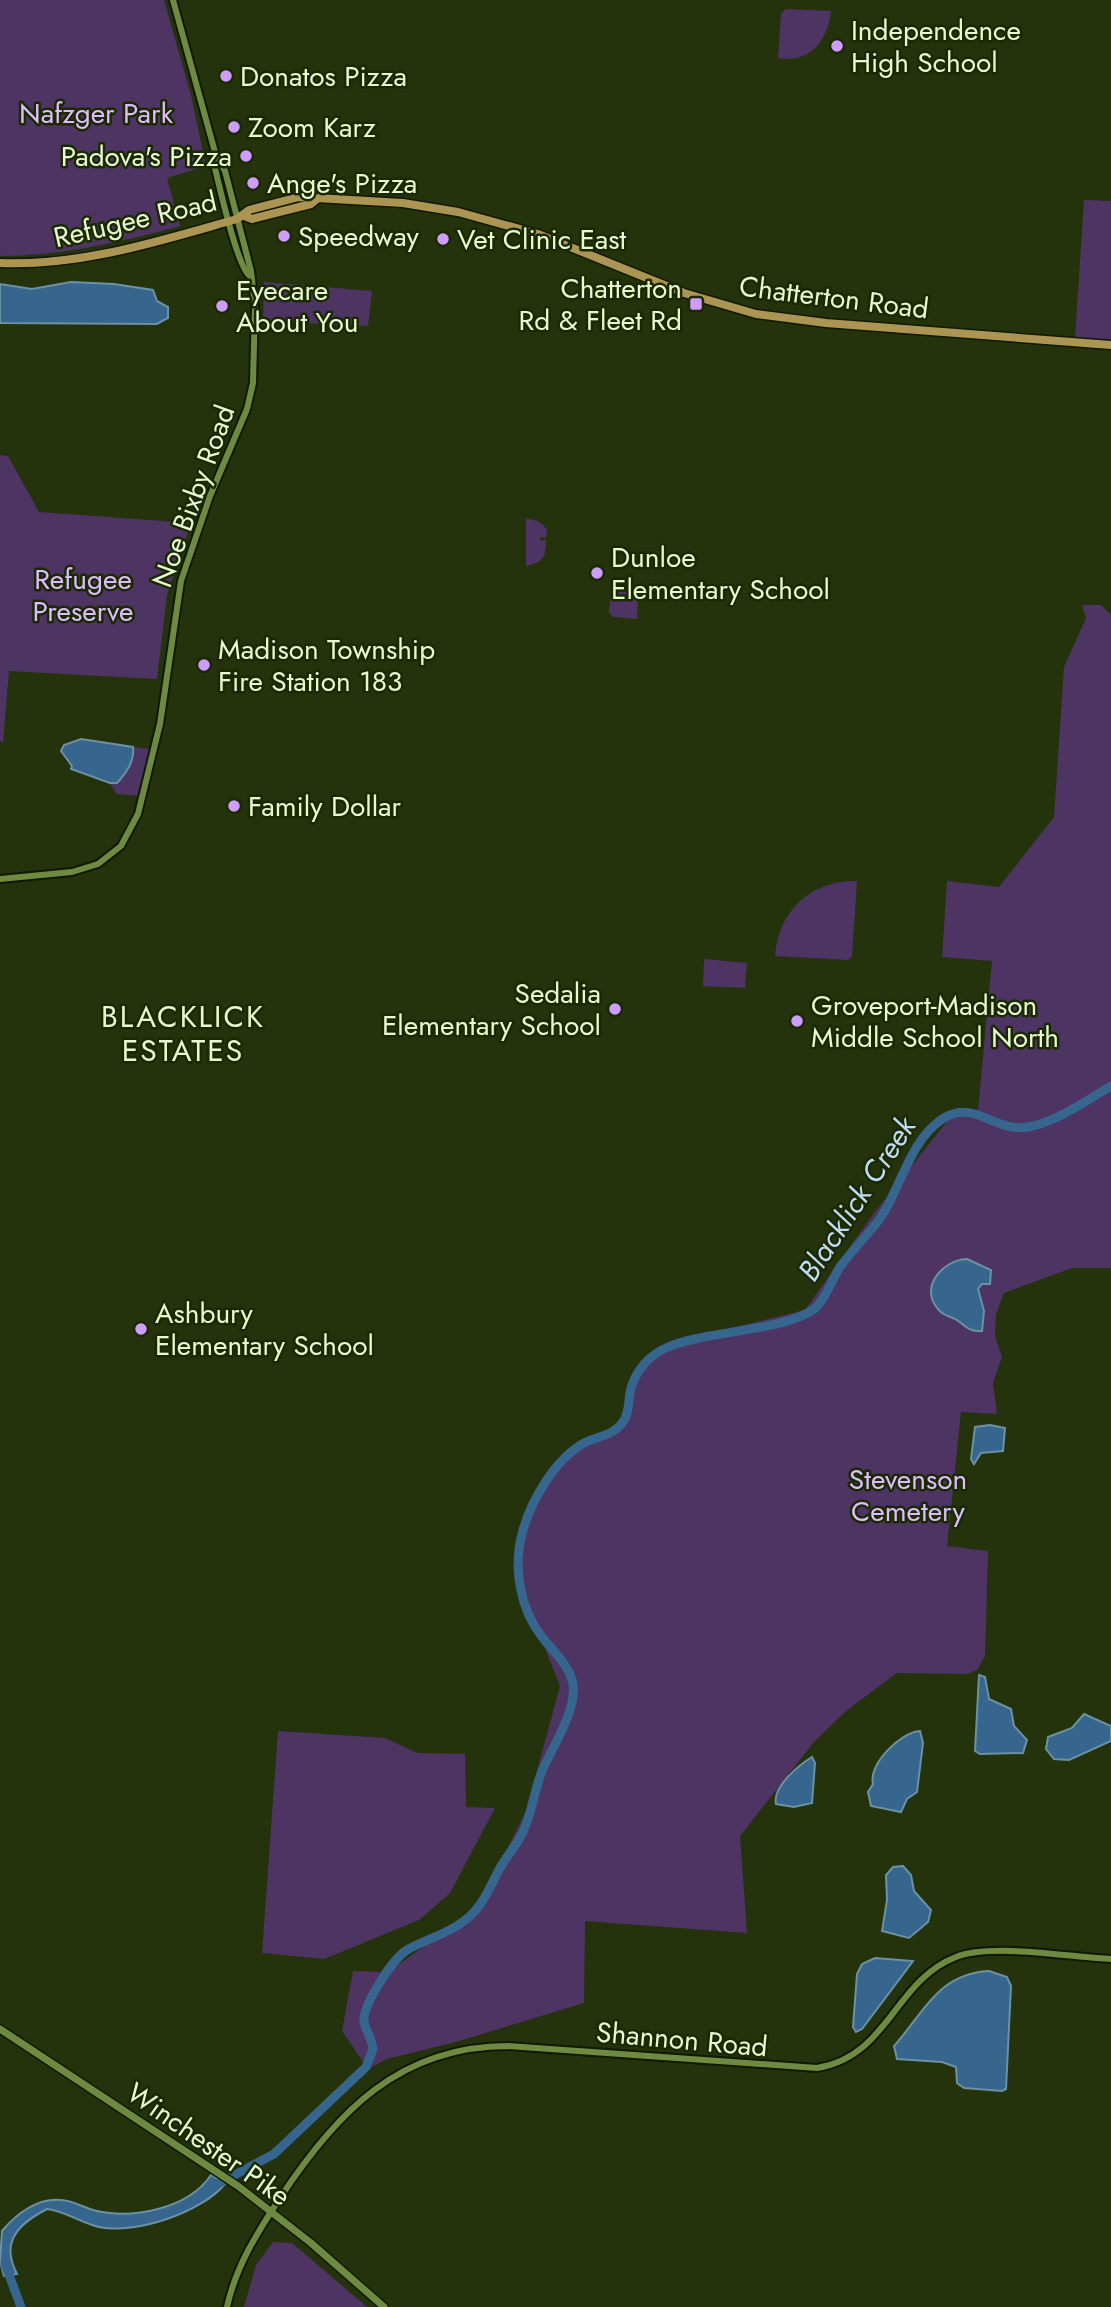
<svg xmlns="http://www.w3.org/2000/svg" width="1111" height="2307" viewBox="0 0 1111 2307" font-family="Jost,sans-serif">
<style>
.green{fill:#4d3463}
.water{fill:#36658e;stroke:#6b91a2;stroke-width:2}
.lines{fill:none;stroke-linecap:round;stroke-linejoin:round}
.river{stroke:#36658e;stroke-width:9}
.tertiary-casing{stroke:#101903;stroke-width:10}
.secondary-casing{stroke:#101903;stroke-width:10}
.primary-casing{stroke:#101903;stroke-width:11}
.tertiary{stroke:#6d8a40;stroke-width:6}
.secondary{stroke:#6d8a40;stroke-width:7}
.primary{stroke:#ac9553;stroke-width:8}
.poi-dot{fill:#cf9dff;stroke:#1b2901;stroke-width:2.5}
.labels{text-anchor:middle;stroke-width:5;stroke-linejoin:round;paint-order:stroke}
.poi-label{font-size:28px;fill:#e7f8d2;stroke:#1b2901;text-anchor:start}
.park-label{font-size:28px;fill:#dcbdfc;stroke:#1b2901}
.street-label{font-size:28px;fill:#e7f8d2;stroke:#1b2901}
.neighbourhood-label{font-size:30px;letter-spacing:2px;fill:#e7f8d2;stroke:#1b2901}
.water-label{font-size:30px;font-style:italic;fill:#bfdaf3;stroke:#1b2901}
</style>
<rect width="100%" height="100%" fill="#24330b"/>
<!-- green -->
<g class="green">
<path d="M0,0H164L191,95L206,166L167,178L180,226C120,242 63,256 0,256Z"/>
<path d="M786,9L831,11C828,40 810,64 778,58L781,13Z"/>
<path d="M1084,200L1111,201V341L1075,339Z"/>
<path d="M264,282L372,291L368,326L263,321Z"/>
<path d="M0,455L8,456L39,512L191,523L167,595L157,679L9,671L3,742L0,741Z"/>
<path d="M526,518L538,521L547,529L546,538L540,537L541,541L546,539C546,557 544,562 526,566Z"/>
<path d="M618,589L629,592L638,599L637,619L614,617L609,613L610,600Z"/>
<path d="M1082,605H1101L1111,615V1268H1072L1004,1293L996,1314L995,1336L1002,1357L993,1383L997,1414L961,1412L947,1546L988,1551L985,1656L977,1670L967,1674L897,1673L846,1711L814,1742L740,1836L747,1933L585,1921L584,2003L459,2041L387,2059L368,2069L342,2031L353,1971L388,1972L478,1908L526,1811L560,1686L513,1568L539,1495L580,1444L623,1423L644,1362L679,1341L805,1310L874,1213L957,1109L978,1110L992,961L942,957L947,881L999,887L1054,817L1064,667L1086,618Z"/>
<path d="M133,747L150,749L139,796L117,794L110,784L117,783L134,754Z"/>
<path d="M857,881L852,956L848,960L775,956C778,910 812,880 857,881Z"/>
<path d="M704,959L747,963L745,988L703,986Z"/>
<path d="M278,1731L385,1738L417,1753L465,1754L466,1807L495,1808L450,1893L419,1920L324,1959L262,1953Z"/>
<path d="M273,2242L292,2243L367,2307H244L256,2265Z"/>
</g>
<!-- water -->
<g class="water">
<path d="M71,282L114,284L153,290L157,301L168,307V318L157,324L0,323V284L32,289Z"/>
<path d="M81,739L133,747C135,761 126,773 117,783H110L71,769L72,766L61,751L64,745Z"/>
<path d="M967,1259L991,1270L990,1284H982L978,1289L984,1311L982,1331C970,1332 966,1327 957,1320C952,1317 946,1316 942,1313C916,1291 941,1260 967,1259Z"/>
<path d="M990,1425L1005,1428L1003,1451L981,1453L974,1464L971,1459L975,1427Z"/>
<path d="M979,1675L985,1677L989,1699L1011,1709L1014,1726L1027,1740L1023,1753L980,1754L975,1751Z"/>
<path d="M1084,1714L1111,1726V1741L1069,1760L1054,1759L1046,1749L1048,1737L1072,1728Z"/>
<path d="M920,1731L923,1743L917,1792L907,1799L901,1812L871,1806L868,1792L873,1784C868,1764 901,1732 920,1731Z"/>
<path d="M812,1757L815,1763L812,1803L794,1807L776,1804C772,1787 799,1765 812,1757Z"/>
<path d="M903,1866L911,1875L914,1891L931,1910L928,1922L909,1938L882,1931L887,1900L886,1875L893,1867Z"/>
<path d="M875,1958L913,1961L862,2029L856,2032L853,2027L857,1974L862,1964Z"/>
<path d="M989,1971L1007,1977L1011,1986L1006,2089L1002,2091L964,2088L957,2083L956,2067L942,2062L897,2059L894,2046C924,2013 937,1974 989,1971Z"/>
<path d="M211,2175L225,2184C202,2212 135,2235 99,2227C81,2223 65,2211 47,2209C18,2224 0,2242 17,2274L4,2276L0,2261L2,2231C16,2214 38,2197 62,2200C73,2201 83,2207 93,2210C132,2220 188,2209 211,2175Z"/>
</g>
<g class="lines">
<!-- river -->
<g class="river">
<path d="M212,2187L274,2154L366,2067L373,2049C372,2039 366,2031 364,2022C362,2006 393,1958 407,1950C426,1939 446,1935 464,1921C483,1907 489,1888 500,1868C507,1856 516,1846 523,1832C532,1813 534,1791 542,1771C552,1748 577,1710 573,1684C570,1666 552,1650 542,1637C520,1609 513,1568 522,1534C530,1502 555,1458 586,1442C599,1436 614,1435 623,1422C630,1412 628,1399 631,1388C637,1368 650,1355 668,1347C705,1331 784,1331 814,1309C825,1301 832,1279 840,1267C853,1249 869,1234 881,1217C901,1187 910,1141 941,1120C973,1097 994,1133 1028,1127C1056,1122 1086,1101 1111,1086"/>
<path d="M5,2264L21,2307"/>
</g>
<!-- tertiary casing -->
<g class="tertiary-casing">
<g id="tertiary">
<path d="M173,0L215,152L213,160C218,180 237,268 250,276"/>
<path d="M0,879L72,872L98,864L121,846L138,814L160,724L181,581L210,496L247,409L253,383L255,306L251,271L225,171L215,152"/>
<path d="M227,2307C236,2266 257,2233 280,2198C336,2113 399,2046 508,2046L817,2068C889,2056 894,1981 956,1957C992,1943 1070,1957 1111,1959"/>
</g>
</g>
<!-- secondary casing -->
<g class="secondary-casing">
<path id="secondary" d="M0,2029L238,2186L311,2243L384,2307"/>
</g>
<!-- primary casing -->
<g class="primary-casing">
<g id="primary">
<path d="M244,216L252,219L311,204L317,199"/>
<path d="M0,263C83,266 159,241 237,219L249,210L299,197L403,203L458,212L538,234L684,293L756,314L826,323L1111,345"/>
</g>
</g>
<!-- tertiary -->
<use href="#tertiary" class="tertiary"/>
<!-- secondary -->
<use href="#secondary" class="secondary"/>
<!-- primary -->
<use href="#primary" class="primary"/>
</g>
<!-- markers -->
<g class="poi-dot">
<circle cx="837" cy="46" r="7"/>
<circle cx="226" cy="76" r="7"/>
<circle cx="234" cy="127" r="7"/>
<circle cx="246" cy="156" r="7"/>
<circle cx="253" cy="183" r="7"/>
<circle cx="284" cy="236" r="7"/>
<circle cx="443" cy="239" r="7"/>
<rect x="689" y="297" width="14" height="14" rx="3.5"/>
<circle cx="222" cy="306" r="7"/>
<circle cx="597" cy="573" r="7"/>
<circle cx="204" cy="665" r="7"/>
<circle cx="234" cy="806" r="7"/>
<circle cx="615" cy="1009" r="7"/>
<circle cx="797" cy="1021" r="7"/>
<circle cx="141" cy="1329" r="7"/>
</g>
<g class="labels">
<!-- poi labels -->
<g class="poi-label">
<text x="851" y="40">Independence<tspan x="851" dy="32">High School</tspan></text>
<text x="240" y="86">Donatos Pizza</text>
<text x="248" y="137">Zoom Karz</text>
<text x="232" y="166" text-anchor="end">Padova's Pizza</text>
<text x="267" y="193">Ange's Pizza</text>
<text x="298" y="246">Speedway</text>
<text x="457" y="249">Vet Clinic East</text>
<text x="682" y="298" text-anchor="end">Chatterton<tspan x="682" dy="32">Rd &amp; Fleet Rd</tspan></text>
<text x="236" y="300">Eyecare<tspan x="236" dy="32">About You</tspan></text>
<text x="611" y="567">Dunloe<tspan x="611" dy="32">Elementary School</tspan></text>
<text x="218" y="659">Madison Township<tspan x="218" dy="32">Fire Station 183</tspan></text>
<text x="248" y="816">Family Dollar</text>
<text x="601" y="1003" text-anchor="end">Sedalia<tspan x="601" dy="32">Elementary School</tspan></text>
<text x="811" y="1015">Groveport-Madison<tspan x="811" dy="32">Middle School North</tspan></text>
<text x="155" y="1323">Ashbury<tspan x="155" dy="32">Elementary School</tspan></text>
</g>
<!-- park labels -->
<g class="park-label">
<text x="96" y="123">Nafzger Park</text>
<text x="83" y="589">Refugee<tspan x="83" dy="32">Preserve</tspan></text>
<text x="908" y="1489">Stevenson<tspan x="908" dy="32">Cemetery</tspan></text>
</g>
<!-- street labels -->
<g class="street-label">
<text transform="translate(135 219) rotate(-13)" y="10">Refugee Road</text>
<text transform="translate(834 297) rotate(7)" y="10">Chatterton Road</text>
<text transform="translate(193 496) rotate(-70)" y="10">Noe Bixby Road</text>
<text transform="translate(682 2039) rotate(5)" y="10">Shannon Road</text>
<text transform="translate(209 2144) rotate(35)" y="10">Winchester Pike</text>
</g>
<!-- neighbourhood labels -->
<g class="neighbourhood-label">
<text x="183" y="1027">BLACKLICK<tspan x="183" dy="34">ESTATES</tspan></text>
</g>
<!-- water labels -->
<g class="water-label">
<text transform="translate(857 1199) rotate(-57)" y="10">Blacklick Creek</text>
</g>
</g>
</svg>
